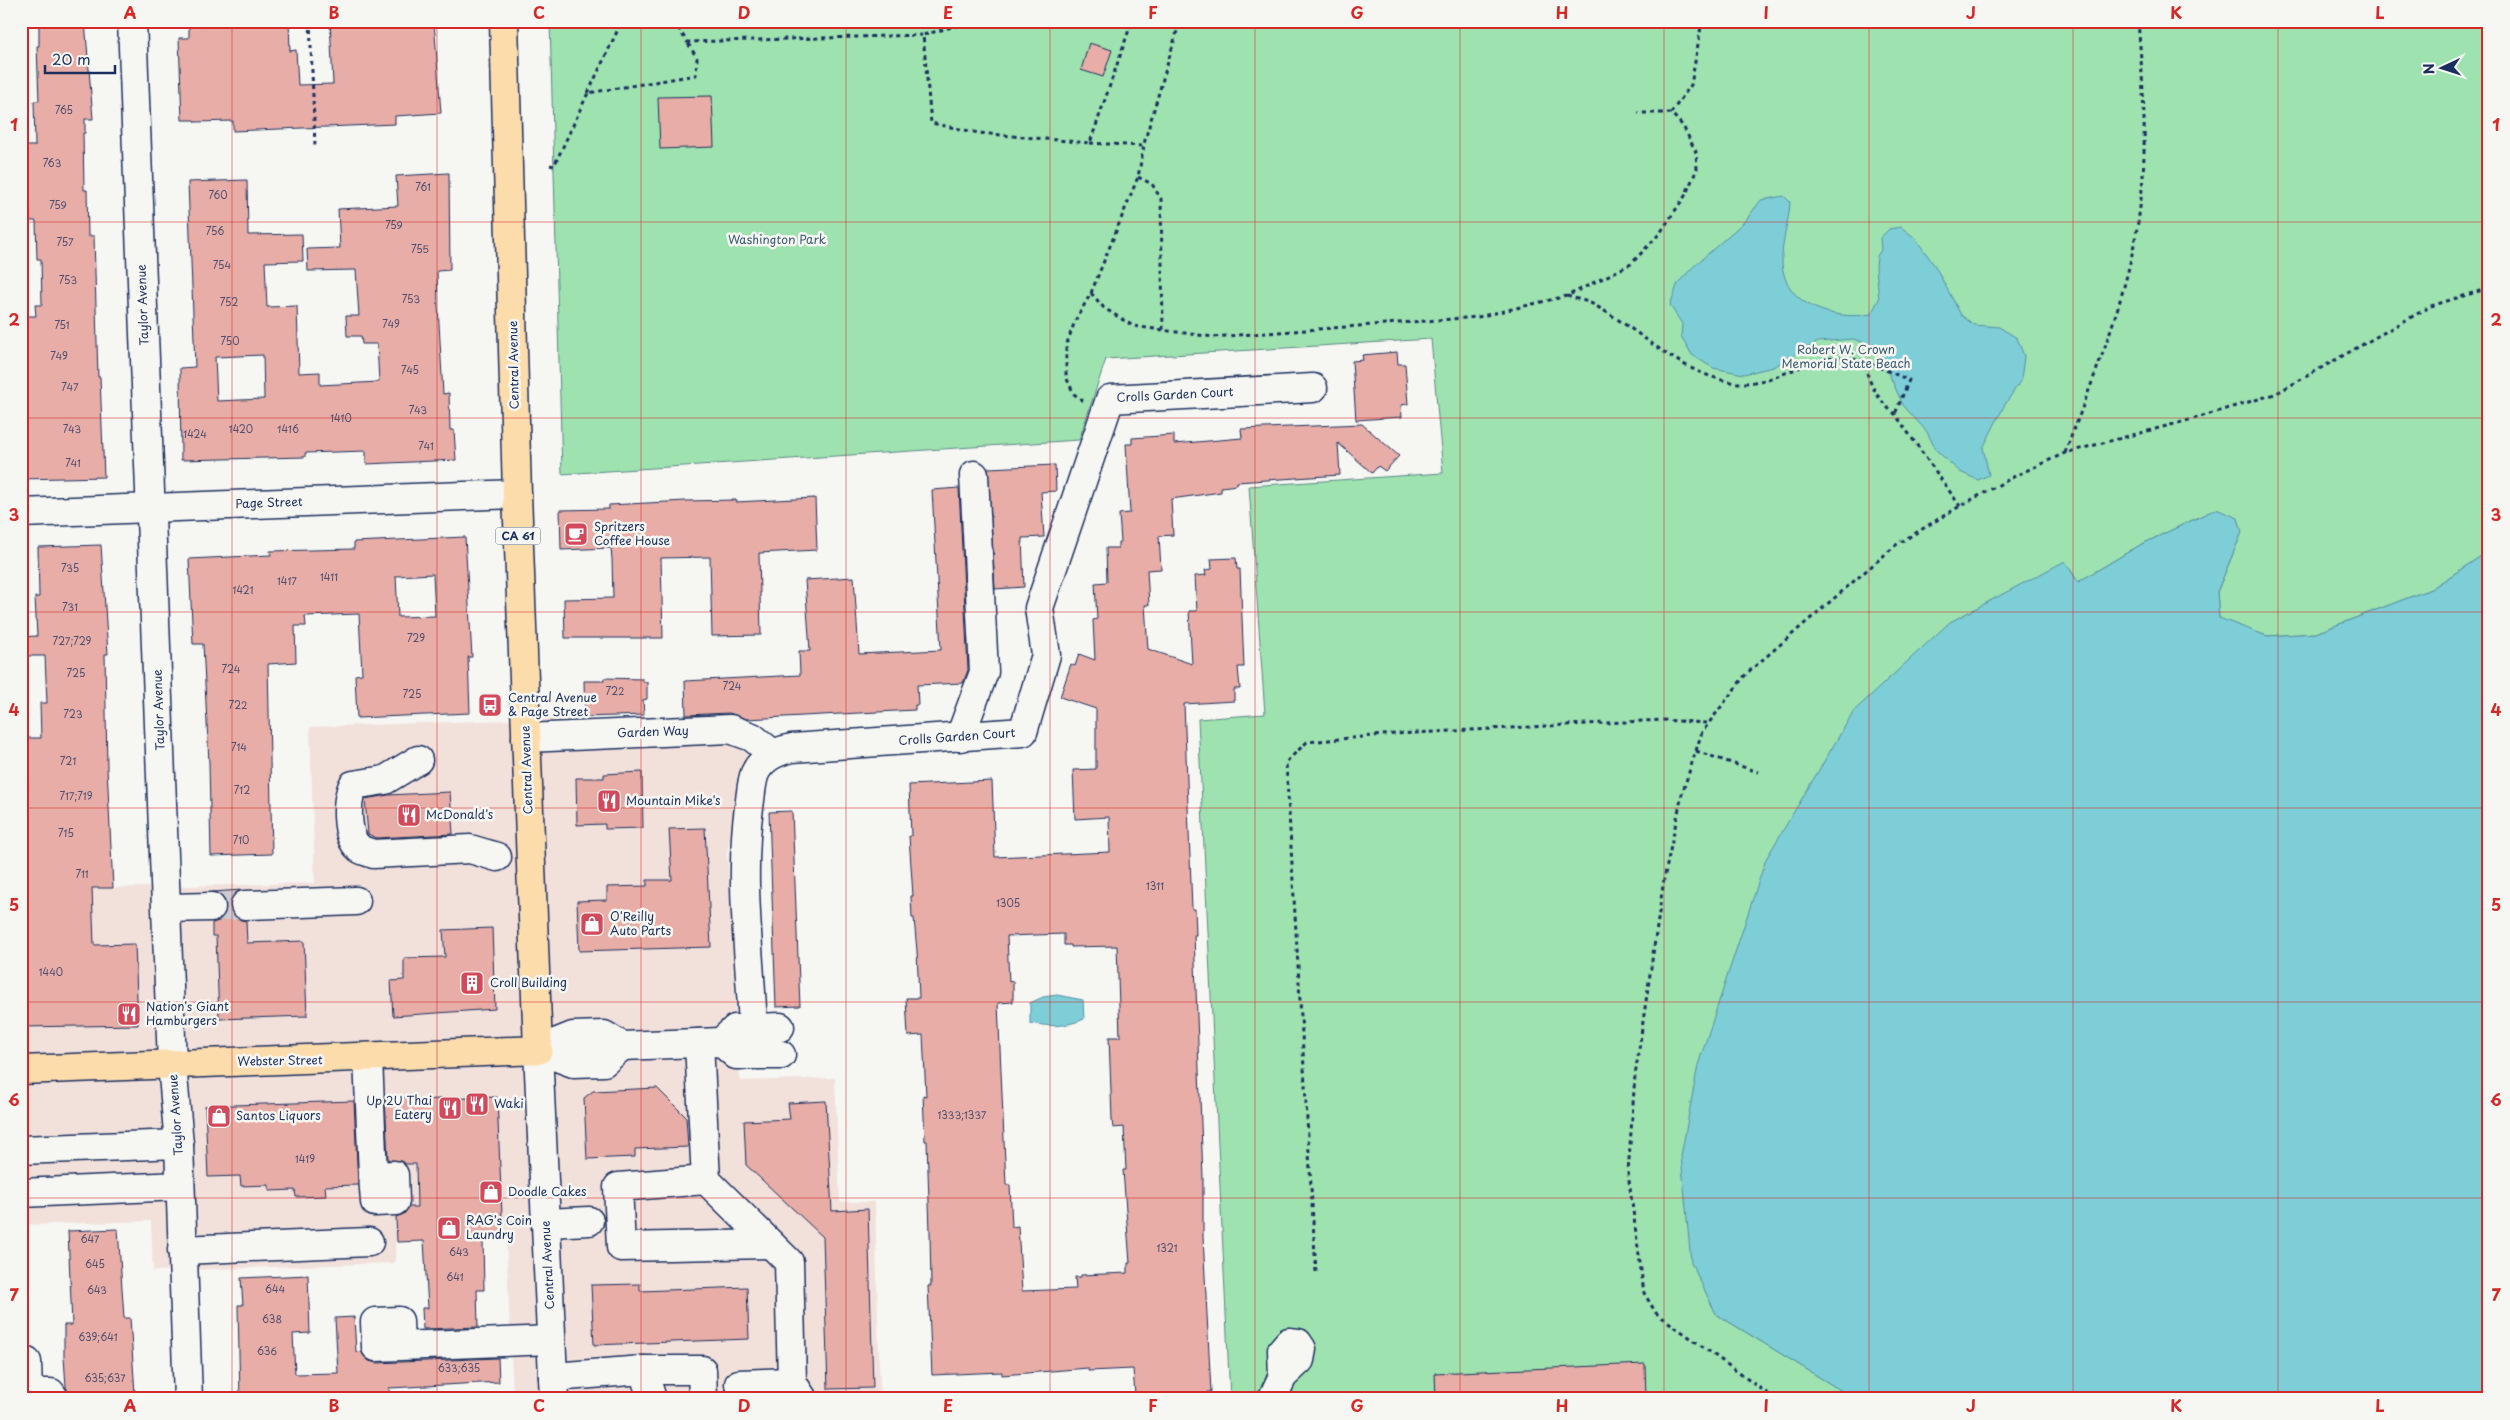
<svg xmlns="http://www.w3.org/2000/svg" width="2510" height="1420" viewBox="0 0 2510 1420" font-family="'Playpen Sans',sans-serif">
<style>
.built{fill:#f2e0db}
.green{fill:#9de2af;stroke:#5c8886}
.water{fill:#7dced6;stroke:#568ea6}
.building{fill:#e7ada6;stroke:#1b2f5e;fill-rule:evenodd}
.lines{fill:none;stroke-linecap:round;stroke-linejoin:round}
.minor-tunnel{stroke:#caced4;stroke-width:28;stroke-dasharray:28 14;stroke-linecap:butt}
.minor-casing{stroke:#1b2f5e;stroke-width:31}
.major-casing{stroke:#1b2f5e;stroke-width:31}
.path{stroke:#1b2f5e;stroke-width:3;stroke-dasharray:4 4;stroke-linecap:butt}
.minor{stroke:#f6f6f2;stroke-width:28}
.major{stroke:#fddcac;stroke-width:28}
.grid{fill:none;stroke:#d62828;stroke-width:1;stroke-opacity:0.55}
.labels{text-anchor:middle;stroke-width:5;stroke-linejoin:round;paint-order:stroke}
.number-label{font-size:10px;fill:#4e4e70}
.shield{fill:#f6f6f2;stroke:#5d6b8a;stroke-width:1}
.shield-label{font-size:11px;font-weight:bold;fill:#1b2f5e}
.park-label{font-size:12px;fill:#3c5c72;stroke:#f6f6f2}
.street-label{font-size:12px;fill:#1b2f5e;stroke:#f6f6f2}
.poi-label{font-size:12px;fill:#1b2f5e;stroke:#f6f6f2;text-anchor:start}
.neatline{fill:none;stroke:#d62828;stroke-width:2}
.grid-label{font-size:16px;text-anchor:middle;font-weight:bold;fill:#d62828}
</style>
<rect width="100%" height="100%" fill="#f6f6f2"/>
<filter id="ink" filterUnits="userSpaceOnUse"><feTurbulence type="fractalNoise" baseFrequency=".02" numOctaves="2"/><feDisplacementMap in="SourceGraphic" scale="10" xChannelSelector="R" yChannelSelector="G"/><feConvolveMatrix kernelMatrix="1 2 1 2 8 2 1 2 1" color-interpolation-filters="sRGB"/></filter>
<g filter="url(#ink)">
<!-- built -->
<path class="built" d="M568,718L570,749L737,740L749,746L727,852L740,1081L835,1078L840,1202H875L880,1399H513L506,1235L395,1240V1263L153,1271L151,1221L21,1225V890L315,883L310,727Z"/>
<!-- green -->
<path class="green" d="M550,21H2489V551L2431,589L2316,633L2267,636L2219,619L2217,592L2242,532L2216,509L2140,545L2078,582L2065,561L1716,1314L1855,1399H1230L1198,719L1265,714L1249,486L1443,473L1431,339L1106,359L1079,440L562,474Z"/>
<!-- water -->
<g class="water">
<path d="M1784,196L1790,202C1789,223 1781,242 1782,263C1784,306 1835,321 1871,314L1879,299L1876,268L1877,256L1881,250L1880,238L1889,229L1901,227L1915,238L1935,266L1961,315L1974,325L1999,327L2017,338L2024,356L2021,380L2004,406L1983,448L1989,475L1978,480L1960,472L1936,450L1927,432L1903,405L1880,354L1868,344L1853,339L1818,342L1773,367L1744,374L1713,368L1692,355L1681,336L1682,324L1670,305L1678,283L1693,267L1745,221L1761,200Z"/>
<path d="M2216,509L2238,518L2242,532L2217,592L2219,618L2267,636L2316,633L2431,589L2489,551V1399H1855L1716,1314L1691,1262L1681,1156L1698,1065L1766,859L1854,711L1950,622L2065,561L2078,582L2140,545Z"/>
<path d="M1057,995L1083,1000L1084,1019C1065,1027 1051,1027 1030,1023V1003L1043,997Z"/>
</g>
<!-- building -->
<g class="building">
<path d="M39,21H85L93,119H85V133H83L84,190H87L88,236H94L98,377H100L104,477L21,479V345H26L25,316H36L35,305H42L41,259H37L36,221H30L29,178H21V146H35L34,101H39L37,46H39Z"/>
<path d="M256,21H289L290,51L296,50L298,85L333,84L330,21H434L441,113L395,116V124L233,131V121L195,122L194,120H182L179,38H189V26L256,24Z"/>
<path d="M1089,43L1112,50L1103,77L1081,70Z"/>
<path d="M712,96L714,147L660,149L658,97Z"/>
<path d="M449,173L450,270L437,271L438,306L443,394L449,393L450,430H454L456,460L366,464V451L305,453V457L181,460L180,368L195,367L188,182L247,180L248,235L302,234L303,261L265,262L267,307L297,306L299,373L320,372V385L379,382L377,344H362L361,336H347L346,316H359L356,270L308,271L307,249L340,248L338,209L398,206L396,176ZM263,355L264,399L217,401L215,357Z"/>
<path d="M1397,352L1398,364H1405L1408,404L1401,405L1402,417L1356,420L1352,361L1363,360L1362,355Z"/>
<path d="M1362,424L1399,456L1385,471L1378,466L1372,473L1338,443L1340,475L1237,482V485L1221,487V492L1171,499L1173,535L1159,536L1161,569L1147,570L1149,605H1145L1148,649L1192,664L1189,611H1197L1195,576L1206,575L1205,570L1212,569L1211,559L1236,558L1237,569H1240L1244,667H1238L1240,689H1234V701L1184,704L1192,909H1195L1196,935H1194L1203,1178V1237L1211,1392H1207V1399H1139L1138,1395H1135L1133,1369L1088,1371V1368L1002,1375V1372L932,1375L928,1286H931L930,1232L927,1141H925L923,1095L926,1096L923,1035L908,1036L906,998H919L917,951L914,918H912L911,896H913L909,836H911L909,785L992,781L995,857L1110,852L1109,817L1075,819L1073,770L1096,769V709L1060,697L1071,664L1075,666L1079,654L1095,660L1093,620L1097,619L1095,583L1107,582L1106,548H1118V542H1121L1119,514L1130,513L1126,444H1132V438L1174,435V444L1242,438L1241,429ZM1064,934V945H1071V947L1117,946L1120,1037H1109L1112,1120L1113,1128L1124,1127L1126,1170H1123L1130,1263H1128V1273L1081,1275V1277H1075L1076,1289L1022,1291L1018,1226L1012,1227L1010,1185H1006L998,1003L1013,1002V981L1009,982L1007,936Z"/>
<path d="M1055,465L1056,491L1041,492L1044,537L1022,538L1024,587L995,589L988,468Z"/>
<path d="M959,488L968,670L963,683L917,685L918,705H915V710L747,719L729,713L686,715L685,681L800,675L799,651H810L805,580L854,577L859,654L941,650L932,490Z"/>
<path d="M815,498L817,550L759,553L761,635L712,636L710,557L661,558L663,638H565L564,599L613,598L612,559L611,548L561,550L560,510L609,509V505L686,501L736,500V502Z"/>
<path d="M465,537L472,657H468L470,713L357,718L355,675L362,674L359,614L305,616L306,626H295L296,662L268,664L272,854L211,856L209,763L203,644H193L189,559L271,555L270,551L354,549V542ZM433,574L435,616L398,617L396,576Z"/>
<path d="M101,545L108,654H105L107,768L113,888H92L94,945L135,944L138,1025L21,1027V790L28,789L26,738H41L40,703H47L45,656H21V637L37,636L35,597H39L38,547Z"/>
<path d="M604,678L643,679V682H647V699L643,700L644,715L585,717L584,681H604Z"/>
<path d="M642,772L643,828L605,829V824L577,825L576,778H604V774Z"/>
<path d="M450,792L453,834L376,838L368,834L365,799L388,795Z"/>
<path d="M792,811L800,1006L776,1007L769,812Z"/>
<path d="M705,828L711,947L579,951L577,901L607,900V887L647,886V880H672L669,829Z"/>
<path d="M242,890L231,897L229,906L232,913L237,919L246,921L247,943L304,941L307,1016L219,1019L216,936H212V923L219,921L224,915L227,906L224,898L212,892Z"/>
<path d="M492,928L495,1009L393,1016L391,981L404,980V958L445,957L443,930Z"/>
<path d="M657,1088L686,1117L688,1147L635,1149V1157L587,1159L584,1098L593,1091Z"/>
<path d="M413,1097L414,1100L497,1097L503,1239L483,1240L484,1290H477L478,1327L423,1329L422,1308H428L424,1241L397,1242L396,1217L404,1214L409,1207H417L416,1164H405L401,1161L388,1160L385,1098Z"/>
<path d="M354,1101L358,1185L325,1186L326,1196L296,1197L295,1190L269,1191V1185L241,1186L240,1176L208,1177L205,1106Z"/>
<path d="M826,1101L832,1211L868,1209L873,1388L828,1389L823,1237L746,1165L744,1121L790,1119L788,1103Z"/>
<path d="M118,1229L124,1318H130L135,1394L107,1395L108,1399L71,1398L66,1387L64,1357V1325H72L68,1231Z"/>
<path d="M308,1275L310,1333L293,1334L295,1374L338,1373L335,1318L354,1317L356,1352L361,1351L369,1361L377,1363L498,1358L499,1382L389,1388L390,1398L240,1399L238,1305H243L241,1278Z"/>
<path d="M640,1284V1291L747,1287L749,1339L594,1345L591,1285Z"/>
<path d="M1645,1364L1646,1399H1436L1435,1373Z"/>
</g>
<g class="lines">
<!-- minor-tunnel -->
<path class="minor-tunnel" d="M211,907L245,905"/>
<!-- minor casing -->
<g class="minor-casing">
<g id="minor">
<path d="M132,21L172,1064L179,1144L188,1399"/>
<path d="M21,513L517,494"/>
<path d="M960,737L984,672L974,475"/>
<path d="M526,738L730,729L752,737L773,754"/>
<path d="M418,760L385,780L353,785C346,800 345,836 359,848C362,851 369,852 373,854L470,849L497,857"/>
<path d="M245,905L356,901"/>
<path d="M167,908L211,907"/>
<path d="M753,1028C750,955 739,879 749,807C751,796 751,783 755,773C762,758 777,751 792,748L1023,732L1046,655L1039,608L1110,399L1313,388"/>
<path d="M721,1042L736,1055H781"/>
<path d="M699,1043L706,1180L789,1262L792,1382L803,1399"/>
<path d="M538,1050L554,1399"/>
<path d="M538,1050L573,1036L604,1035L622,1046L721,1042L735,1029L780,1027"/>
<path d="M538,1050L573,1063L604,1062L622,1046"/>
<path d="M368,1058L373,1176L394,1175L395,1201L375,1202L373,1176"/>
<path d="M21,1150L179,1144"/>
<path d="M706,1180L618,1187L621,1247L770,1244"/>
<path d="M21,1193L180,1186"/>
<path d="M546,1223L589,1221"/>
<path d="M182,1250L369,1242"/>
<path d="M400,1346L376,1347L375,1322L399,1321L400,1346L551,1340"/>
<path d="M27,1362L28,1393H51L55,1399"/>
<path d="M643,1370H702L703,1399"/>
<path d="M553,1377L643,1370L652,1399"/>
<path d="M739,1384L792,1382"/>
<path d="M1272,1399L1283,1376L1300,1360L1302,1349L1298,1343L1289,1342L1282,1350L1283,1376"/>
</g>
</g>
<!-- major casing -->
<g class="major-casing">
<path id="major" d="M21,1070L538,1050L517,494L504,21"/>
</g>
<!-- path -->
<g class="path">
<path d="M310,21L315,146"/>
<path d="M674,21L687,42L923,35"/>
<path d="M974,21L923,35L931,123L979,133L1090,143L1132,21"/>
<path d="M588,93L622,21"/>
<path d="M1671,113L1691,85L1702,21"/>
<path d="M1090,143L1144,146"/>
<path d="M550,165L554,166L588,93L696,75L697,58L687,42"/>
<path d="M1138,177L1152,184L1161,199L1163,331"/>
<path d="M1091,293L1104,308L1133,326L1213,337L1478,317L1567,296L1631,264L1660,233L1685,196L1697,169L1696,152L1683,126L1671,113H1638"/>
<path d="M1567,296C1577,299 1588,301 1596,306C1643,332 1676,371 1731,382C1763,388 1793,367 1822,360C1836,356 1851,359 1864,361C1868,382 1878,401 1895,414L1960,506"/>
<path d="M1864,361L1909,380L1895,414"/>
<path d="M1083,401L1074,394L1066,377V346L1075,321L1091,293L1138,177L1145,140L1180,21"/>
<path d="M2065,453C2095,373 2130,292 2140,207C2148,146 2143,82 2138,21"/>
<path d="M1696,751L1758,772"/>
<path d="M1316,1272L1286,762L1307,742L1395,734L1663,720L1707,723"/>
<path d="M1687,1399L1693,1396L1705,1399"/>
<path d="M1775,1399L1656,1313L1644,1293L1628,1173L1635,1076L1664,879L1682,794L1702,732L1746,674L1896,545L1960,506L2017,475L2065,453L2193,419L2275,394L2431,306L2489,288"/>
</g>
<!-- minor -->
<use href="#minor" class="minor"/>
<!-- major -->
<use href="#major" class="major"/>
</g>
</g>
<!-- grid -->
<path class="grid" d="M232,21V1399M437,21V1399M641,21V1399M846,21V1399M1050,21V1399M1255,21V1399M1460,21V1399M1664,21V1399M1869,21V1399M2073,21V1399M2278,21V1399M21,222H2489M21,418H2489M21,612H2489M21,808H2489M21,1002H2489M21,1198H2489"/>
<!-- icons -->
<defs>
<g id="cafe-square" transform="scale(1.25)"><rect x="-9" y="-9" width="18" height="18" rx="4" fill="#d1495b" stroke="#f6f6f2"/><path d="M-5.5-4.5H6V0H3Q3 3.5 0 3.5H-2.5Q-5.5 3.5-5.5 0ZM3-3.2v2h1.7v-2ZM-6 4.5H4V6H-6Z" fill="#fff"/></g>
<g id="bus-square" transform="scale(1.25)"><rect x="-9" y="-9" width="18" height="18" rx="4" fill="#d1495b" stroke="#f6f6f2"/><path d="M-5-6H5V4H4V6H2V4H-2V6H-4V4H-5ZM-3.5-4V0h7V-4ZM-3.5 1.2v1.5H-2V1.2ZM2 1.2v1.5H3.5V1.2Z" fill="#fff"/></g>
<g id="restaurant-square" transform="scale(1.25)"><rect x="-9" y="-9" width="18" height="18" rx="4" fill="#d1495b" stroke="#f6f6f2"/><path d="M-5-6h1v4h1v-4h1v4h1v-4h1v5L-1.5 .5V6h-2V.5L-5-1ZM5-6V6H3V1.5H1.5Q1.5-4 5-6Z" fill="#fff"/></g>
<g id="shop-square" transform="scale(1.25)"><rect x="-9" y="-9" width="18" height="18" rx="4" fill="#d1495b" stroke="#f6f6f2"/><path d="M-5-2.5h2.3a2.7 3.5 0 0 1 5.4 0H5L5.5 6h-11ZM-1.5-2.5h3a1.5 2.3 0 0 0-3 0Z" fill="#fff"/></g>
<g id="building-square" transform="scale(1.25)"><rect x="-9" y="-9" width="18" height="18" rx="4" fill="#d1495b" stroke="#f6f6f2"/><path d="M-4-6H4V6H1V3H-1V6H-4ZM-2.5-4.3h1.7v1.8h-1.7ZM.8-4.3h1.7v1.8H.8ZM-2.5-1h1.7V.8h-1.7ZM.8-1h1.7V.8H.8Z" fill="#fff"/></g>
</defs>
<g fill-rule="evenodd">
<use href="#cafe-square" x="576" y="534"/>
<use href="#bus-square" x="490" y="705"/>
<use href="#restaurant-square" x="609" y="801"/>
<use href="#restaurant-square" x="409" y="815"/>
<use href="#shop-square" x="592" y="924"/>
<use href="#building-square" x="472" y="983"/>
<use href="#restaurant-square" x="129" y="1014"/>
<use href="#restaurant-square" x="477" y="1104"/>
<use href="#restaurant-square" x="450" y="1108"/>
<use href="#shop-square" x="219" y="1116"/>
<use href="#shop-square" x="491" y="1192"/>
<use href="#shop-square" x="449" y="1228"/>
</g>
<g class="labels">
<!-- number labels -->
<g class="number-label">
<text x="64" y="114">765</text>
<text x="52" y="167">763</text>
<text x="423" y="191">761</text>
<text x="218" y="199">760</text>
<text x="58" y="209">759</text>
<text x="394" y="229">759</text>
<text x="215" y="235">756</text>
<text x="65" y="246">757</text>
<text x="420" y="253">755</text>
<text x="222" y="269">754</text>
<text x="68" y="284">753</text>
<text x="411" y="303">753</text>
<text x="229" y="306">752</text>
<text x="391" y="328">749</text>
<text x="62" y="329">751</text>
<text x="230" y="345">750</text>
<text x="59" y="360">749</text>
<text x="410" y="374">745</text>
<text x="70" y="391">747</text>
<text x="418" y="414">743</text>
<text x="341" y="422">1410</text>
<text x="72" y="433">743</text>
<text x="241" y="433">1420</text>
<text x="288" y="433">1416</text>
<text x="195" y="438">1424</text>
<text x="426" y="450">741</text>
<text x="73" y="467">741</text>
<text x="70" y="572">735</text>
<text x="329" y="581">1411</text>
<text x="287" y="585">1417</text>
<text x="243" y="594">1421</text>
<text x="70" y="611">731</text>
<text x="416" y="642">729</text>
<text x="72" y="645">727;729</text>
<text x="231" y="673">724</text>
<text x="76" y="677">725</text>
<text x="732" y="690">724</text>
<text x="615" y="695">722</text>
<text x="412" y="698">725</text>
<text x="238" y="709">722</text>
<text x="73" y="718">723</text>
<text x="239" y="751">714</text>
<text x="68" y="765">721</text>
<text x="242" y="794">712</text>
<text x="76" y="800">717;719</text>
<text x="66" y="837">715</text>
<text x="241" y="844">710</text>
<text x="82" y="878">711</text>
<text x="1155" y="890">1311</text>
<text x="1008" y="907">1305</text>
<text x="51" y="976">1440</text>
<text x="962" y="1119">1333;1337</text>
<text x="305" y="1163">1419</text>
<text x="90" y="1243">647</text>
<text x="1167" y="1252">1321</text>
<text x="459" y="1256">643</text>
<text x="95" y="1268">645</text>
<text x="455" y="1281">641</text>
<text x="275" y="1293">644</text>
<text x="97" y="1294">643</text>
<text x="272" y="1323">638</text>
<text x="98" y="1341">639;641</text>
<text x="267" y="1355">636</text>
<text x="459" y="1372">633;635</text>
<text x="105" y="1382">635;637</text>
</g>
<!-- shield labels -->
<rect class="shield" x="495.5" y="527.5" width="45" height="17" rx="4"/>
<g class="shield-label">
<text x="518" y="540">CA 61</text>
</g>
<!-- park labels -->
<g class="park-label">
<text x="777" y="244">Washington Park</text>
<text x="1846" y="354">Robert W. Crown<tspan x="1846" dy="14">Memorial State Beach</tspan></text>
</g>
<!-- street labels -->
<g class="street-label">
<text transform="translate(143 305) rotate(-92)" y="4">Taylor Avenue</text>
<text transform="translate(514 365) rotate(-91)" y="4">Central Avenue</text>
<text transform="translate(1175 395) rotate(-3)" y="4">Crolls Garden Court</text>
<text transform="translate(269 503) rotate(-2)" y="4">Page Street</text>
<text transform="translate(159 710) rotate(-92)" y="4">Taylor Avenue</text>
<text transform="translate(653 732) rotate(-2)" y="4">Garden Way</text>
<text transform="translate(957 737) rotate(-4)" y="4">Crolls Garden Court</text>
<text transform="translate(527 770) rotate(-92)" y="4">Central Avenue</text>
<text transform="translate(280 1061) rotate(-1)" y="4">Webster Street</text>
<text transform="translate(176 1115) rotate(-94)" y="4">Taylor Avenue</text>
<text transform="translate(548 1265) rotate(-93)" y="4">Central Avenue</text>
</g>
<!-- poi labels -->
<g class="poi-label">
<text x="594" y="531">Spritzers<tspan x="594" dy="14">Coffee House</tspan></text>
<text x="508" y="702">Central Avenue<tspan x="508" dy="14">&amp; Page Street</tspan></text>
<text x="626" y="805">Mountain Mike's</text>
<text x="426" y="819">McDonald's</text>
<text x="610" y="921">O'Reilly<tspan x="610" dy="14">Auto Parts</tspan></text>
<text x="490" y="987">Croll Building</text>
<text x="146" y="1011">Nation's Giant<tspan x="146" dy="14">Hamburgers</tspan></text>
<text x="432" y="1105" text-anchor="end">Up 2U Thai<tspan x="432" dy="14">Eatery</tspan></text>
<text x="494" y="1108">Waki</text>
<text x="236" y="1120">Santos Liquors</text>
<text x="508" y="1196">Doodle Cakes</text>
<text x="466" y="1225">RAG's Coin<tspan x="466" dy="14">Laundry</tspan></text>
</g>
</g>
<!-- margin -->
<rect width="2510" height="1420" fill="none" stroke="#f6f6f2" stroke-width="55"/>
<!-- north arrow -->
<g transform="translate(2442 68) rotate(266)" stroke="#f6f6f2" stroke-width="4" paint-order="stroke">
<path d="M0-4L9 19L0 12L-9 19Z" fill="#1b2f5e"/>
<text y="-8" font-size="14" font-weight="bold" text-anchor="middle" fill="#1b2f5e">N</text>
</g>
<!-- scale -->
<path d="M45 65v8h70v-8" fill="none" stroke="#1b2f5e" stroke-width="2.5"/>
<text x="52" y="65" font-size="15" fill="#1b2f5e" stroke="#f6f6f2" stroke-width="4" paint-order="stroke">20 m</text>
<rect x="28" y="28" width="2454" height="1364" class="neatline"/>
<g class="grid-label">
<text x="130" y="19">A</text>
<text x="334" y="19">B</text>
<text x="539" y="19">C</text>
<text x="744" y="19">D</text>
<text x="948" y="19">E</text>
<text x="1153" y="19">F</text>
<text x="1357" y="19">G</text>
<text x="1562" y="19">H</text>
<text x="1766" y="19">I</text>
<text x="1971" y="19">J</text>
<text x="2176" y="19">K</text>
<text x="2380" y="19">L</text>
<text x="14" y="131">1</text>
<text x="2496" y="131">1</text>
<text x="14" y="326">2</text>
<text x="2496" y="326">2</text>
<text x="14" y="521">3</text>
<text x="2496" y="521">3</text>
<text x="14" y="716">4</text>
<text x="2496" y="716">4</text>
<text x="14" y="911">5</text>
<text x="2496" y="911">5</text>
<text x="14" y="1106">6</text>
<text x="2496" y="1106">6</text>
<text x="14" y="1301">7</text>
<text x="2496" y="1301">7</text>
<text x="130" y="1412">A</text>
<text x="334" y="1412">B</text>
<text x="539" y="1412">C</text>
<text x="744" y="1412">D</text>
<text x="948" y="1412">E</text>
<text x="1153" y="1412">F</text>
<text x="1357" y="1412">G</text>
<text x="1562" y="1412">H</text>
<text x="1766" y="1412">I</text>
<text x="1971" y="1412">J</text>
<text x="2176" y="1412">K</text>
<text x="2380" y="1412">L</text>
</g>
</svg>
